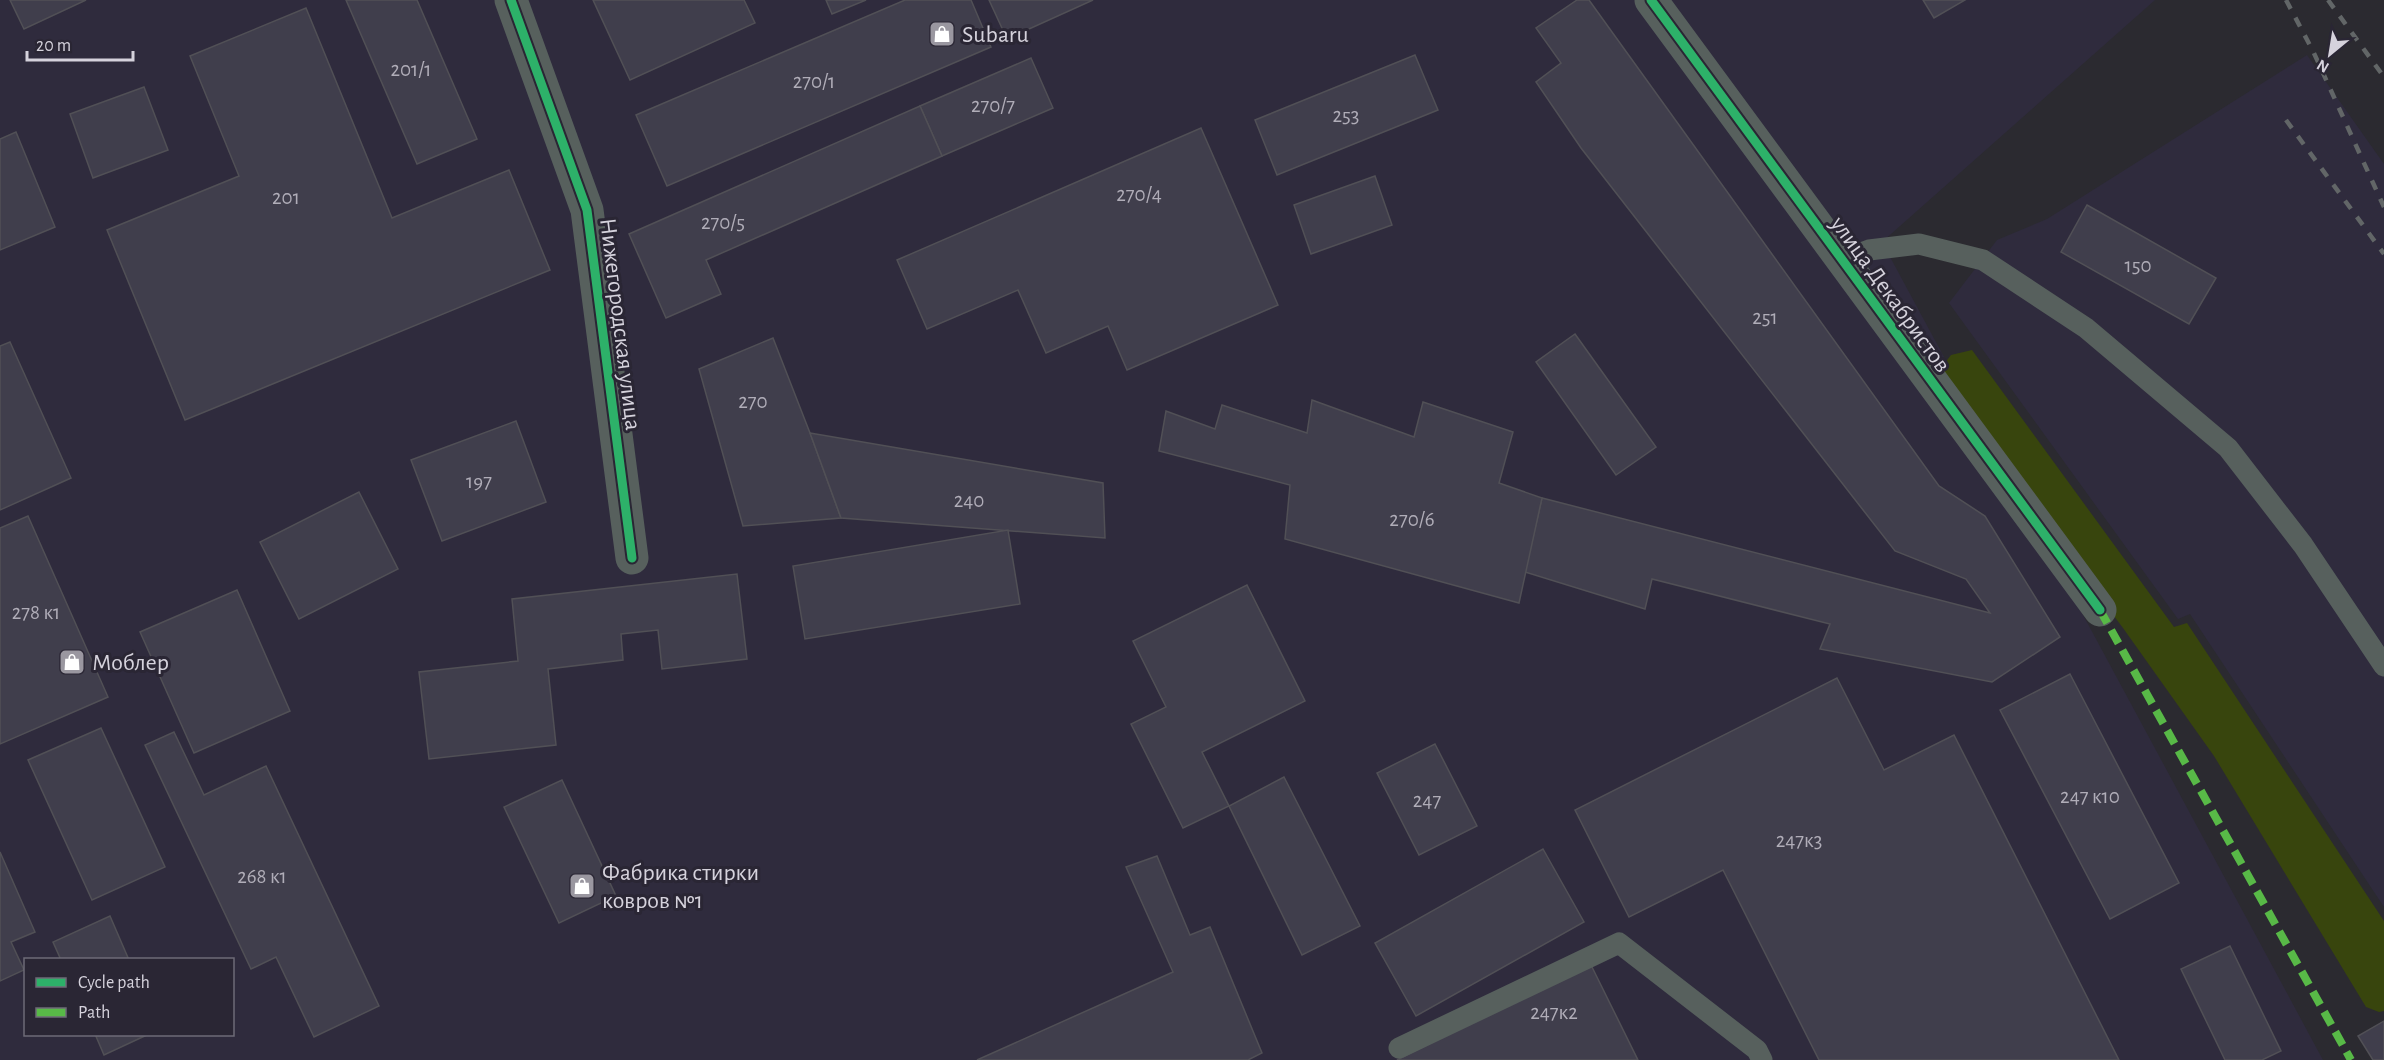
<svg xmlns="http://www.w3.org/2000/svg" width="2384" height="1060" viewBox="0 0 2384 1060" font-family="'Alegreya Sans',sans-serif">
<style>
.built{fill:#2f2b3d;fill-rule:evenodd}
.green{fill:#38450d}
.building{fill:#403e4c;stroke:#515056;stroke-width:1.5}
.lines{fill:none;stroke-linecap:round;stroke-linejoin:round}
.lane{stroke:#57605d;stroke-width:21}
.street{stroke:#57605d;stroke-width:33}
.rail{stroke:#626667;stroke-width:4.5;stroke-dasharray:10 10;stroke-linecap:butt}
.quiet{stroke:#58b947;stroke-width:8;stroke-dasharray:15 8;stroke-linecap:butt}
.cycleway-casing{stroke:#2a2634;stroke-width:13}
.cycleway{stroke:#2db169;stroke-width:9}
.labels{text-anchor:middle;stroke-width:6;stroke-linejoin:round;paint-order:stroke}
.number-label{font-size:21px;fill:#b0adb8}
.poi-label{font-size:24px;fill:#d5d2dc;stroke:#2a2634;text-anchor:start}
.street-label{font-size:24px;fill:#d5d2dc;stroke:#2a2634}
</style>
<rect width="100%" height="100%" fill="#2b2a30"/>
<!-- built -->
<g class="built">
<path d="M0,0H2155L1882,242L2323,1060H0ZM26,960H232V1034H26Z"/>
<path d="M2307,55L2384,164V907L2190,614L2178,619L1949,303L1997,240L2047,219Z"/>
</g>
<!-- green -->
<path class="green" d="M1972,350L2174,627L2187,623L2384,921V1011L2379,1012L2366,1007L2214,756L2123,628L2055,538L1938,372L1951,355Z"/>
<!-- building -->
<g class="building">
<path d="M10,0H86L24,29Z"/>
<path d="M346,0H417L477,139L417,164Z"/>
<path d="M593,0H744L755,23L630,80Z"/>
<path d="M826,0H866L832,14Z"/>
<path d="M905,0H971L991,47L667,186L636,115Z"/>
<path d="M989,0H1093L1007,39Z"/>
<path d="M1577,0H1589L1939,486L1985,516L2060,637L1992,682L1820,649L1830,624L1652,579L1645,609L1525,572L1542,498L1990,613L1966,579L1895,551L1581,148L1536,82L1561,63L1536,28Z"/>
<path d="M1923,0H1965L1934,18Z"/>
<path d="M306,8L392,218L509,170L550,270L185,420L107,230L239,176L190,56Z"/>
<path d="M1415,55L1438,110L1277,175L1255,120Z"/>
<path d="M1031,58L1053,108L942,156L920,106Z"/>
<path d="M144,87L168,150L93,178L70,114Z"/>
<path d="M920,106L942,156L706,260L721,294L666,318L629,234Z"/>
<path d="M1201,128L1278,305L1127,370L1108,326L1046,353L1018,290L927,329L897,260Z"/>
<path d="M16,132L55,227L0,250V139Z"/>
<path d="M1375,176L1392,225L1311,254L1294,205Z"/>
<path d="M2087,205L2216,278L2189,324L2061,252Z"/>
<path d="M1575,334L1656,447L1616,475L1536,362Z"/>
<path d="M773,338L810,433L841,518L743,526L699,369Z"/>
<path d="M10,342L71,478L0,510V346Z"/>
<path d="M1312,400L1414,437L1423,402L1513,432L1499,483L1542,498L1519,603L1285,539L1290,485L1159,451L1166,411L1215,429L1222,405L1307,433Z"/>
<path d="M516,421L546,502L442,541L411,460Z"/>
<path d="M810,433L1103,483L1105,538L841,518Z"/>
<path d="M359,492L398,569L299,619L260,542Z"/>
<path d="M28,516L108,697L0,744V528Z"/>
<path d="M1008,530L1020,604L805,639L793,566Z"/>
<path d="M737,574L747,659L662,669L658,630L621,634L623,660L548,669L556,745L429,759L419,672L518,661L512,599Z"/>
<path d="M1247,585L1305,701L1202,752L1229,806L1183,828L1131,724L1166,707L1133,641Z"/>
<path d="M237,590L290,711L194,753L140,632Z"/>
<path d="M2070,674L2179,883L2110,919L2000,710Z"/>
<path d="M1837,678L1884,770L1954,735L2119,1060H1819L1723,870L1629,917L1575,810Z"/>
<path d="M101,728L165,867L92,900L28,760Z"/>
<path d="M174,732L204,795L266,766L379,1006L314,1037L276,957L251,969L145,745Z"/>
<path d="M1435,744L1477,826L1419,855L1377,773Z"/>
<path d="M1284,777L1360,926L1302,955L1229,806Z"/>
<path d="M562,780L616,896L559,923L504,807Z"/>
<path d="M1543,849L1584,922L1416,1016L1375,943Z"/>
<path d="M0,852L35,932L11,942L24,970L0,981Z"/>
<path d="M1157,856L1190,935L1210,927L1262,1053L1248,1060H977L1173,972L1126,867Z"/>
<path d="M110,916L129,960H61L53,942Z"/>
<path d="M2230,946L2281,1051L2262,1060H2225L2181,969Z"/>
<path d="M1590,963L1638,1060H1397Z"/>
<path d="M2384,1021V1060H2373L2358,1036Z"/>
<path d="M95,1034H149L104,1055Z"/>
</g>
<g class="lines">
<!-- lane -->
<g class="lane">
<path d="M1842,260L1869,250L1919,244L1983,260L2086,328L2228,448L2303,545L2384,666"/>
<path d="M1399,1048L1619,943L1757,1050L1762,1060"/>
</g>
<!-- street -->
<g class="street">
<path d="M511,0L587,210L632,558"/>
<path d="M1651,0L2100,610"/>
</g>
<!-- rail -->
<g class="rail">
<path d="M2286,0L2313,51L2384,207"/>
<path d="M2328,0L2384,77"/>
<path d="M2286,120L2384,254"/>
</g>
<!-- quiet -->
<path class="quiet" d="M2100,610L2351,1060"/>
<!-- cycleway casing -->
<g class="cycleway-casing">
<g id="cycleway">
<path d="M511,0L587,210L632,558"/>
<path d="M1651,0L2100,610"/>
</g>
</g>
<!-- cycleway -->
<use href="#cycleway" class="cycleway"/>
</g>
<!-- icons -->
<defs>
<g id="shop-square" transform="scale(1.35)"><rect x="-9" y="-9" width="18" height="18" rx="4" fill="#9a97a0" stroke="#2a2634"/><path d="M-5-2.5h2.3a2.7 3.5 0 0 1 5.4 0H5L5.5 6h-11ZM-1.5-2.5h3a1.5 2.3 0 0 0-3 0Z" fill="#fff"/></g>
</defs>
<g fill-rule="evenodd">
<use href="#shop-square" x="942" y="34"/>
<use href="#shop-square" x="72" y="662"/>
<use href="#shop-square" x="582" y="886"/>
</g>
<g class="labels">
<!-- number labels -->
<g class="number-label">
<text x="411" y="76">201/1</text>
<text x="814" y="88">270/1</text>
<text x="993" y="112">270/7</text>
<text x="1346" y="122">253</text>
<text x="1139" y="201">270/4</text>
<text x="286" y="204">201</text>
<text x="723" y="229">270/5</text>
<text x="2138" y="272">150</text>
<text x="1765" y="324">251</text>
<text x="753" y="408">270</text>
<text x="479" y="488">197</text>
<text x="969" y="507">240</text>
<text x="1412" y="526">270/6</text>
<text x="36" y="619">278 к1</text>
<text x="2090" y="803">247 к10</text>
<text x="1427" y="807">247</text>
<text x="1799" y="847">247к3</text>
<text x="262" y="883">268 к1</text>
<text x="1554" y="1019">247к2</text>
</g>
<!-- poi labels -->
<g class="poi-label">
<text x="962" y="42">Subaru</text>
<text x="92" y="670">Моблер</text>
<text x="602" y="880">Фабрика стирки<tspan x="602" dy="28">ковров №1</tspan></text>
</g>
<!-- street labels -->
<g class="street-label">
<text transform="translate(1891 294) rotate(54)" y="8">улица Декабристов</text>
<text transform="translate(621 324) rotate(83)" y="8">Нижегородская улица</text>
</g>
</g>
<!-- legend -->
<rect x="24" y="958" width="210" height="78" fill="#2a2634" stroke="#6e6b77" stroke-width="1.5"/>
<rect x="36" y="978" width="30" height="9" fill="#2db169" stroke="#6e6b77" stroke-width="1.5"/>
<text x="78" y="988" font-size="18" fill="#d5d2dc">Cycle path</text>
<rect x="36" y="1008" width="30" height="9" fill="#58b947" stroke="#6e6b77" stroke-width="1.5"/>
<text x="78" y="1018" font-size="18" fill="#d5d2dc">Path</text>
<!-- north arrow -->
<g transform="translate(2330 54) rotate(210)" stroke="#2a2634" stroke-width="4.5" paint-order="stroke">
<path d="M0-4.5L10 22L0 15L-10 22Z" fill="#d5d2dc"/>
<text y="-9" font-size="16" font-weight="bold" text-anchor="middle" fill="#d5d2dc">N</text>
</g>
<!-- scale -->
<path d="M27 51v9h106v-9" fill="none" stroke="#d5d2dc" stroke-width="3"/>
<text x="36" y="51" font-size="18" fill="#d5d2dc" stroke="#2a2634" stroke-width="4.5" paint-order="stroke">20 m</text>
</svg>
